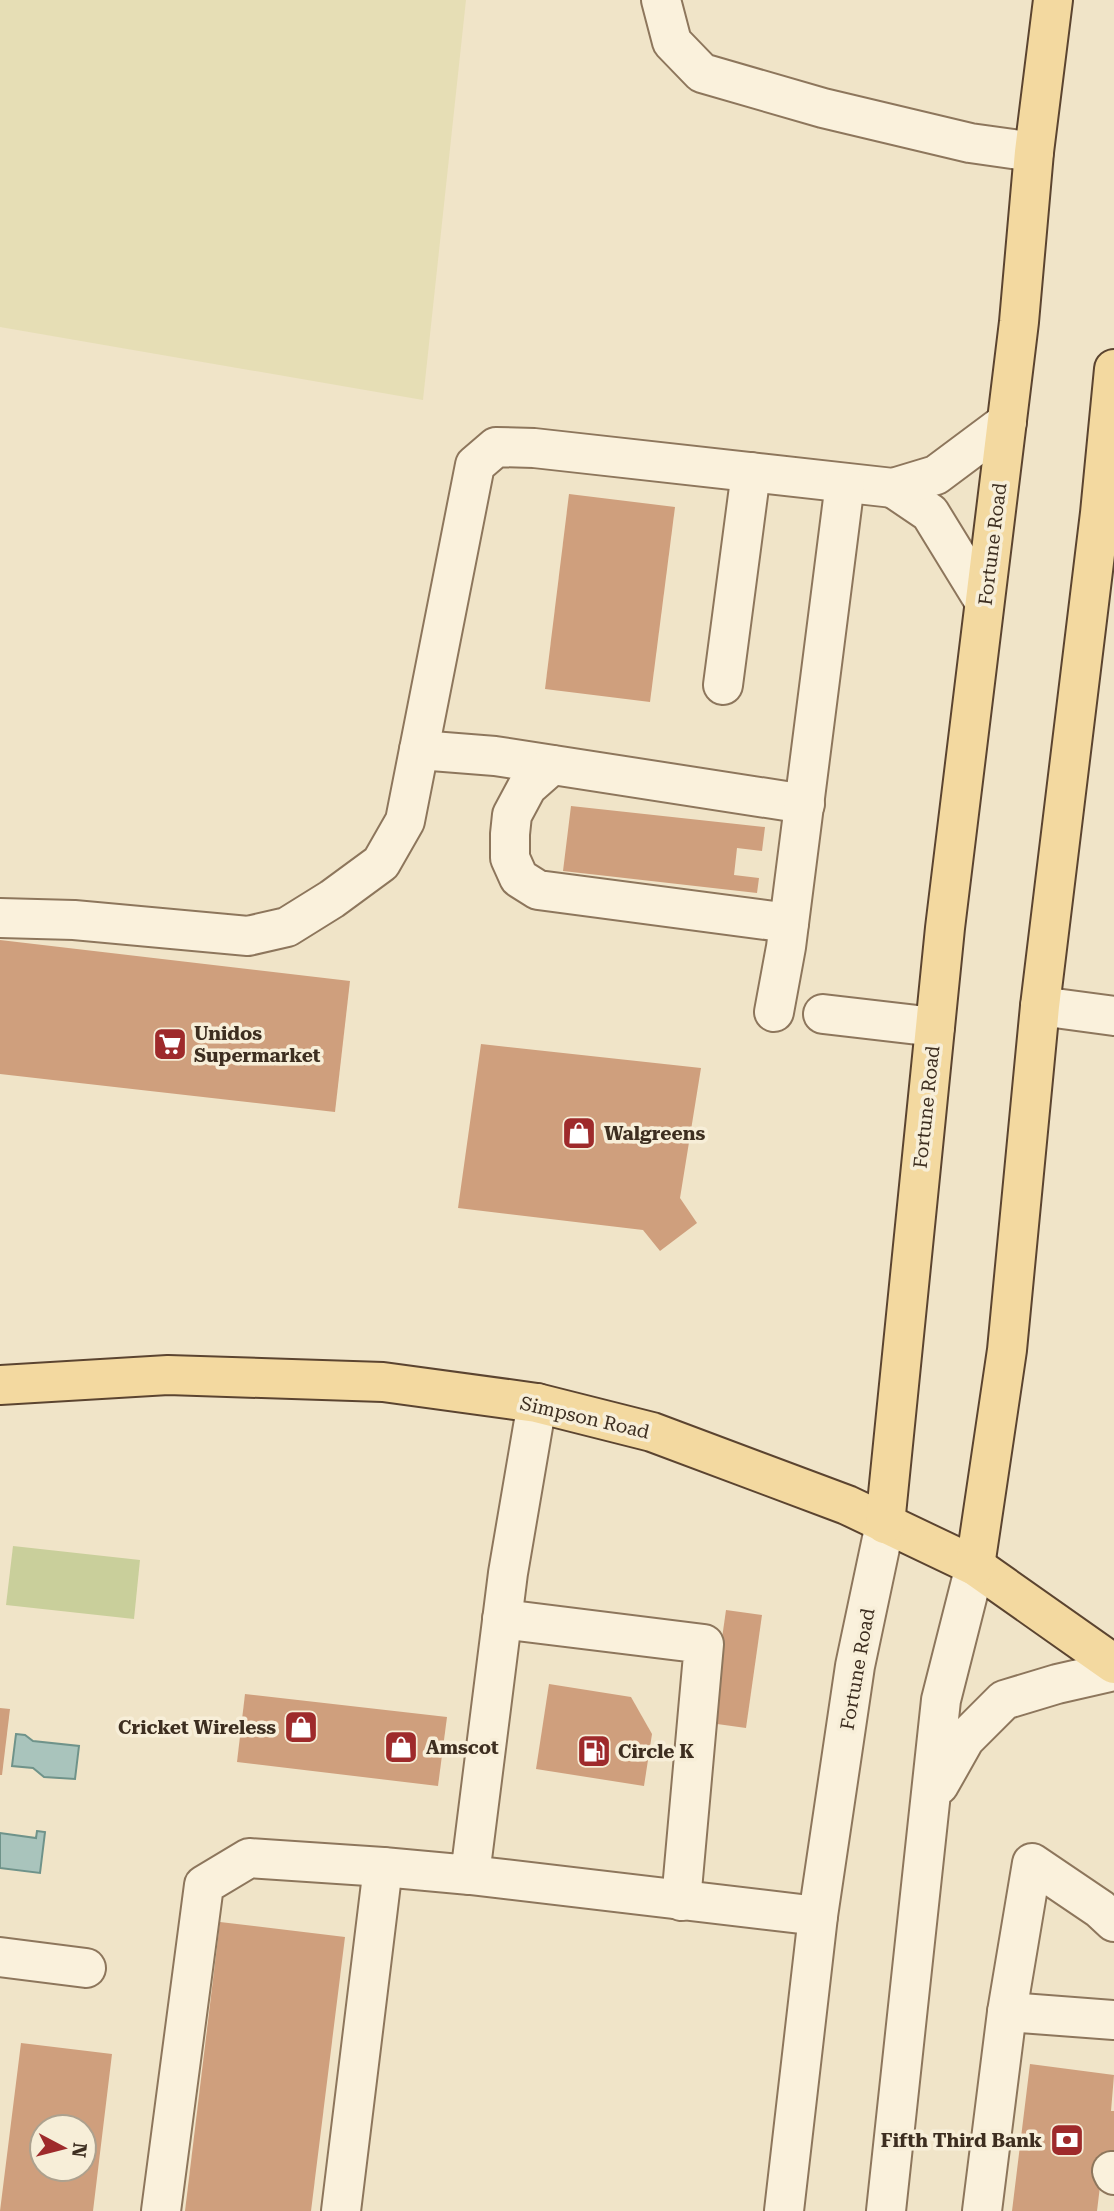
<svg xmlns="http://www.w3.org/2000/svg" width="1114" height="2211" viewBox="0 0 1114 2211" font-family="'Roboto Serif',serif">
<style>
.farmland{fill:#e6deb5}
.green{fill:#c9cf9b}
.water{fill:#a9c4bc;stroke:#6f938a;stroke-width:2}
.building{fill:#cf9f7d;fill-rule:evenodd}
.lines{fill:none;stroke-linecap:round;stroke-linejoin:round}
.minor-casing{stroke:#8d765c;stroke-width:42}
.major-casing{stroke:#5b4430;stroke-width:42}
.minor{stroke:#faf1dc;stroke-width:38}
.major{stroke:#f3d9a0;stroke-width:38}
.labels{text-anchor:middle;stroke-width:7;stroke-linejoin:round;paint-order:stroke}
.street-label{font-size:19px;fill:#3d2e20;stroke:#f7eed8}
.poi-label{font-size:19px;font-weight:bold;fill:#3d2e20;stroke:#f7eed8;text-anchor:start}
</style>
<rect width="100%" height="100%" fill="#f0e4c8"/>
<!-- farmland -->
<path class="farmland" d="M0,0H466L423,400L0,327Z"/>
<!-- green -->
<path class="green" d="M13,1546L140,1560L134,1619L6,1605Z"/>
<!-- water -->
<g class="water">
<path d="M16,1734L25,1735L33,1741L79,1746L75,1779L44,1777L33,1768L12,1766Z"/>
<path d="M37,1831L45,1832L40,1873L0,1868V1833L36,1838Z"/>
</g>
<!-- building -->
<g class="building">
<path d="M569,494L675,507L650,702L545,689Z"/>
<path d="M571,806L765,827L762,851L737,848L734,875L759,878L757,893L563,871Z"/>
<path d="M0,940L350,981L335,1112L0,1074Z"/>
<path d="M481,1044L701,1068L680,1198L697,1223L660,1251L643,1230L458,1208Z"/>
<path d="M726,1610L762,1615L746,1728L710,1723Z"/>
<path d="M549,1684L631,1697L652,1734L644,1786L536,1769Z"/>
<path d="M245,1694L447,1717L438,1786L237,1762Z"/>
<path d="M0,1708L10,1709L2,1775H0Z"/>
<path d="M220,1922L345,1937L311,2211H185Z"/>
<path d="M21,2043L112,2054L93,2211H0ZM42,2127H84V2169H42Z"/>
<path d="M1030,2064L1114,2075L1111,2111H1114V2172L1102,2170L1097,2211H1012Z"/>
</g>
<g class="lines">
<!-- minor casing -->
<g class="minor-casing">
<g id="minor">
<path d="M661,0L672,42L702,73L823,108L970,143L1034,152"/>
<path d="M893,488L930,513L984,601"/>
<path d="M723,685L751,472"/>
<path d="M419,750L495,756L805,804"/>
<path d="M552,765L527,787L512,815L510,834V858L519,878L538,890L789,923"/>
<path d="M0,918L74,920L248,936L287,927L332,899L381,863L405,821L475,465L496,447L534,448L893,488L936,475L1007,422"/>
<path d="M1040,1006L1114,1016"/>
<path d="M774,1012L786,947L845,483"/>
<path d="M823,1014L935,1027"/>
<path d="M502,1619L704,1644L681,1901"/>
<path d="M939,1785L965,1739L1004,1700L1057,1684L1114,1671"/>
<path d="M470,1875L818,1916"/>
<path d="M0,1957L86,1968"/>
<path d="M1007,2012L1114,2020"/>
<path d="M1112,2171L1114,2175"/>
<path d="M161,2211L204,1885L249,1858L383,1867"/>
<path d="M341,2211L383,1867L470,1875L508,1573L537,1403"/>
<path d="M784,2211L818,1916L855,1666L885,1524"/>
<path d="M886,2211L941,1700L975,1566"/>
<path d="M982,2211L1007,2012L1032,1863L1100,1909L1114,1922"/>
</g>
</g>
<!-- major casing -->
<g class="major-casing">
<g id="major">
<path d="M0,1385L168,1375L383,1382L537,1403L652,1432L847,1505L975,1566L1114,1664"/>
<path d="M885,1524L945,928L1019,322L1034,152L1053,0"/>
<path d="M975,1566L1007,1350L1040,1006L1100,513L1114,369"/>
</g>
</g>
<!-- minor -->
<use href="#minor" class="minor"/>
<!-- major -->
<use href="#major" class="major"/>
</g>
<!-- icons -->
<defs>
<g id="supermarket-square" transform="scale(1.75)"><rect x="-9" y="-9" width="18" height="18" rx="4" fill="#9e2a2b" stroke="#f7eed8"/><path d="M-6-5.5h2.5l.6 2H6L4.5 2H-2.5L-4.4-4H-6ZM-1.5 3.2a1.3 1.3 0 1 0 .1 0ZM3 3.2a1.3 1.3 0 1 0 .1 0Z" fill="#fff"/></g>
<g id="shop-square" transform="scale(1.75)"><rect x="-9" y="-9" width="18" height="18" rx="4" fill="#9e2a2b" stroke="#f7eed8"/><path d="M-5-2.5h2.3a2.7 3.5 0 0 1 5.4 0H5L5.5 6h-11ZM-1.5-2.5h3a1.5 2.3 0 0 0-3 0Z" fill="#fff"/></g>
<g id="fuel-square" transform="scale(1.75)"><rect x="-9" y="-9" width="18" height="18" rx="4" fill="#9e2a2b" stroke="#f7eed8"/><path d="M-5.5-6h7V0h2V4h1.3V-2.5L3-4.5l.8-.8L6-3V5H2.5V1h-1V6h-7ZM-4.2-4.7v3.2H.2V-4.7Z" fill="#fff"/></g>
<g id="bank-square" transform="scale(1.75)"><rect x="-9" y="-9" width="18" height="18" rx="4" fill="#9e2a2b" stroke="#f7eed8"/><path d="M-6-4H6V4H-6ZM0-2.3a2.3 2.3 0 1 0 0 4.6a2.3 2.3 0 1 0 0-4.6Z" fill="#fff"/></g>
</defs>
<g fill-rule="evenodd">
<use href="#supermarket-square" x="170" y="1044"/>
<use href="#shop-square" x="579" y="1133"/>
<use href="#shop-square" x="301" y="1727"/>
<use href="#shop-square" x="401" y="1747"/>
<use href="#fuel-square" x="594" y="1751"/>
<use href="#bank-square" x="1067" y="2140"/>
</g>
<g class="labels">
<!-- street labels -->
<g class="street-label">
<text transform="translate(992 544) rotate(-83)" y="7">Fortune Road</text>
<text transform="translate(926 1107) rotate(-84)" y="7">Fortune Road</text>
<text transform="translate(585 1417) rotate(13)" y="7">Simpson Road</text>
<text transform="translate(857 1669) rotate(-80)" y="7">Fortune Road</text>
</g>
<!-- poi labels -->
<g class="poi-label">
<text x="194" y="1040">Unidos<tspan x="194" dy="22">Supermarket</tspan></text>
<text x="604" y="1140">Walgreens</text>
<text x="276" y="1734" text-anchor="end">Cricket Wireless</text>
<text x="426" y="1754">Amscot</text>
<text x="618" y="1758">Circle K</text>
<text x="1042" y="2147" text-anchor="end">Fifth Third Bank</text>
</g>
</g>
<!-- north arrow -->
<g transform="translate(63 2148) rotate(97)"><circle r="33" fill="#f7eed8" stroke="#ada18e" stroke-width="2"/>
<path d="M0-5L12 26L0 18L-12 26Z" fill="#9e2a2b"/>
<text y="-10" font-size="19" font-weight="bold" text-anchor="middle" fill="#3d2e20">N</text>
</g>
</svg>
